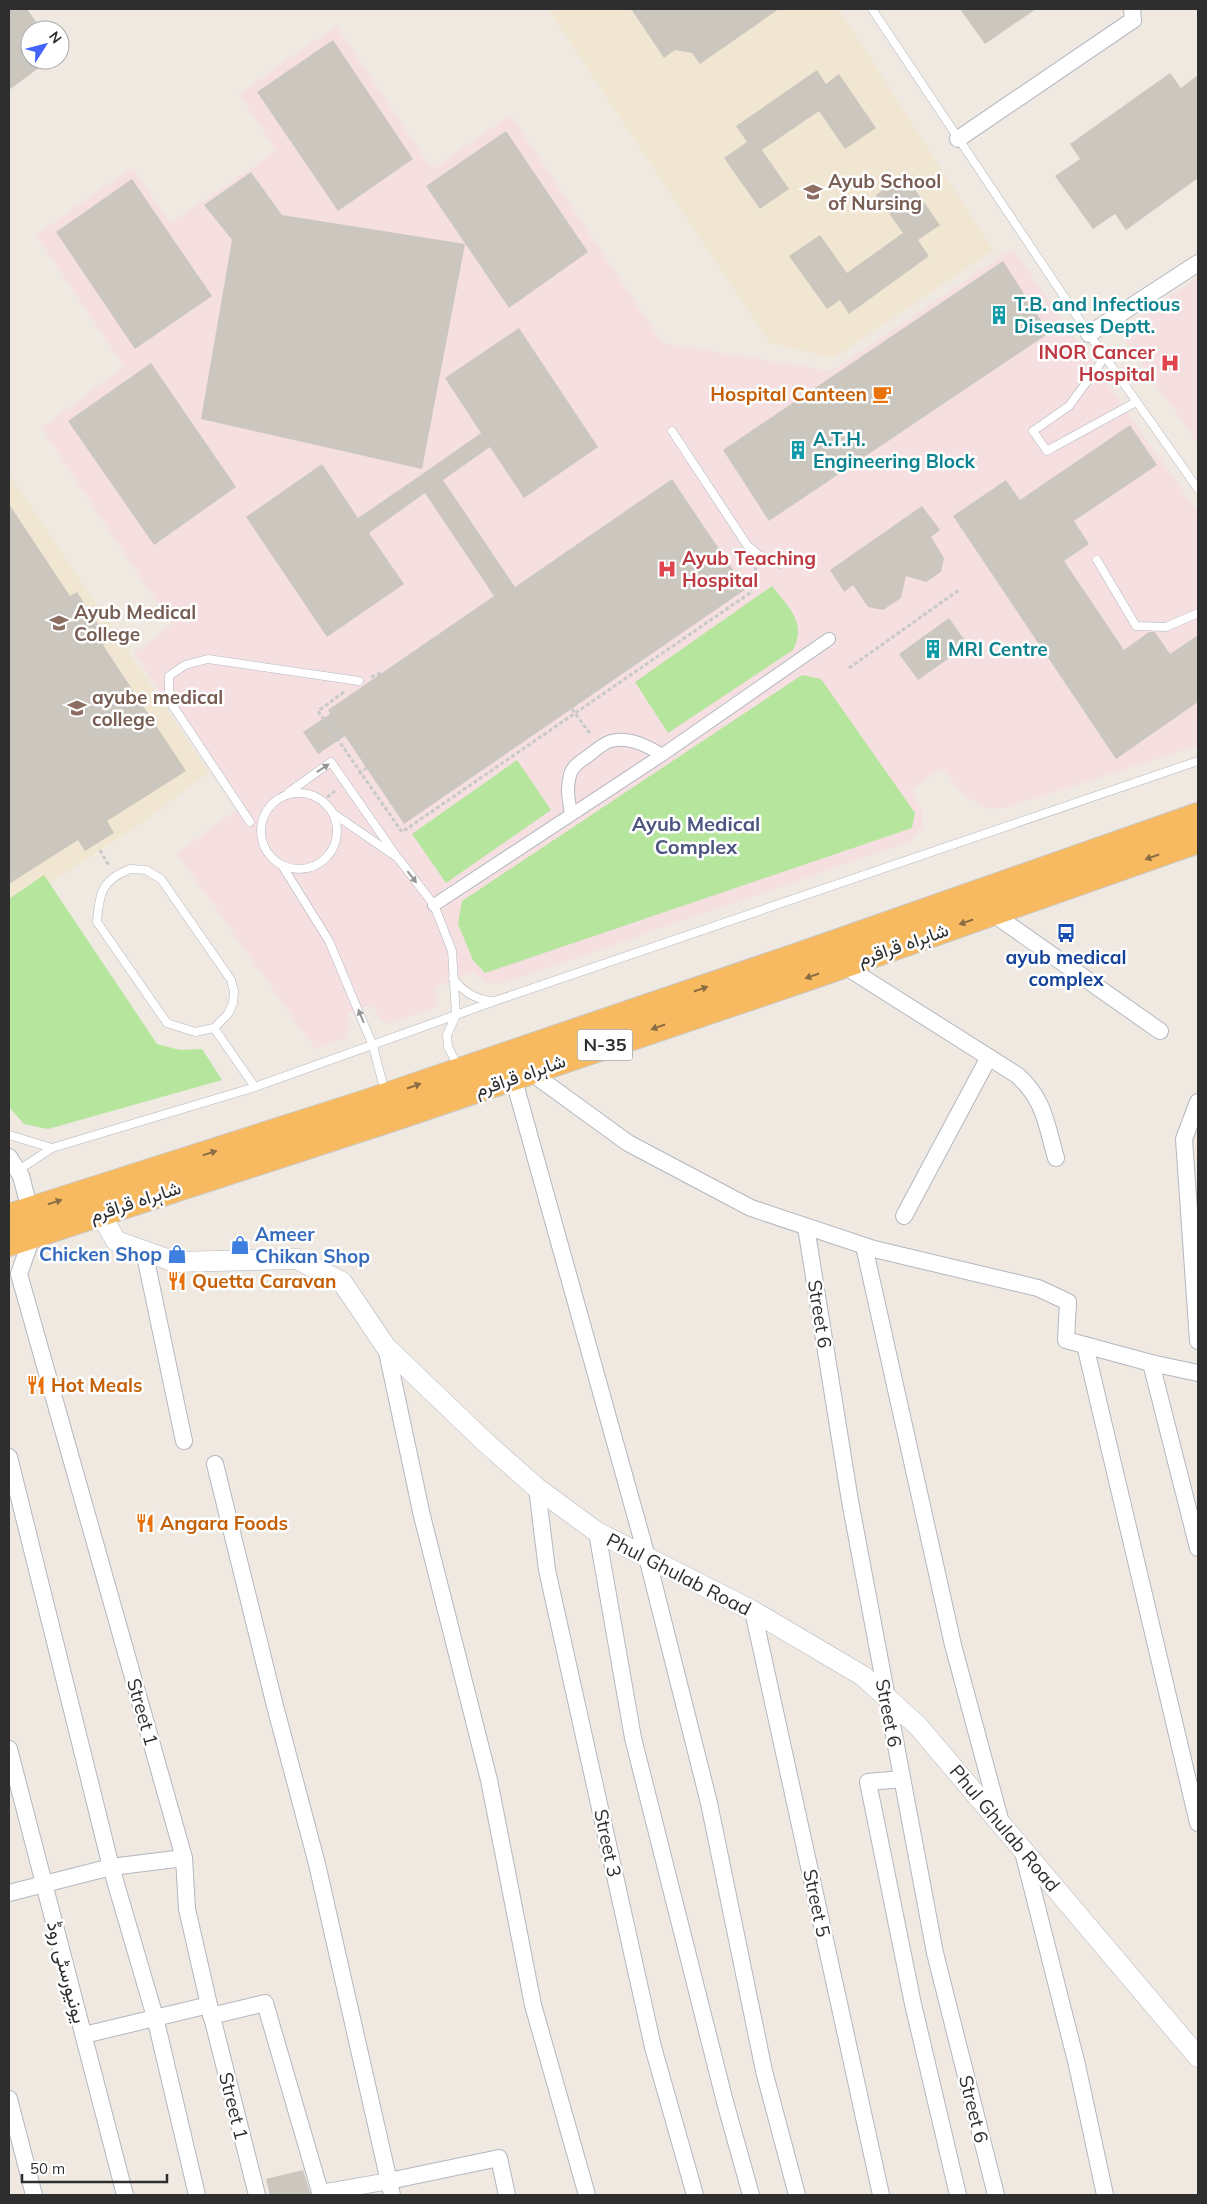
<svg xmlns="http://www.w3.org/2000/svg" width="1207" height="2204" viewBox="0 0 1207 2204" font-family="Mulish,Vazirmatn,sans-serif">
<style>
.education{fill:#f0e6d1}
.medical{fill:#f5dfe0}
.green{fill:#b6e59e}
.building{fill:#cbc7bf}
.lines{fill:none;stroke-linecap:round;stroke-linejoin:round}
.service-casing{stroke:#b4b7c1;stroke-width:9}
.pedestrian-casing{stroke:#b4b7c1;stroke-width:14}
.minor-casing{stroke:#b4b7c1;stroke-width:18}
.tertiary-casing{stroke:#b4b7c1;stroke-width:21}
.trunk-casing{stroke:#c9c9c9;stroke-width:28}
.path{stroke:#c9c9c9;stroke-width:3;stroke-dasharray:4 2.5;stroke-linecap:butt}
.service{stroke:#fff;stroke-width:8}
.pedestrian{stroke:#fff;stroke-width:12}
.minor{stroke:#fff;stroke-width:16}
.tertiary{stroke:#fff;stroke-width:20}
.trunk{stroke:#f8ba60;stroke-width:26}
.oneway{fill:#969696}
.oneway2{fill:#896d44}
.labels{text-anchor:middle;stroke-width:5;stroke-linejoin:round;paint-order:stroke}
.shield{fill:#fff;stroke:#6d6d6d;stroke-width:1}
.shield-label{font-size:18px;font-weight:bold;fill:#2e2e2e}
.education-label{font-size:19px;font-weight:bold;fill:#785e54;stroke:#fff;text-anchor:start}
.culture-label{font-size:19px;font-weight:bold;fill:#0d838f;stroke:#fff;text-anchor:start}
.health-label{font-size:19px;font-weight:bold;fill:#be3a42;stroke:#fff;text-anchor:end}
.food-label{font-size:19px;font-weight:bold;fill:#c56008;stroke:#fff;text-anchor:start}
.street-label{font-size:19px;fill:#2e2e2e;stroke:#fff}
.transit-label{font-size:19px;font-weight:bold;fill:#164399;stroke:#fff}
.shop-label{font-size:19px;font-weight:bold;fill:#366cbe;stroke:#fff;text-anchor:start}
.neighbourhood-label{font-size:20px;font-weight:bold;fill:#4d5680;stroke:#fff}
</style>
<rect width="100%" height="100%" fill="#efe9e1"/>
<!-- education -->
<g class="education">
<path d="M548,9H839L993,250L834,358L770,343Z"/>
<path d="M9,474L209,772L146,820L9,910Z"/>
</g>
<!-- medical -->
<g class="medical">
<path d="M336,26L432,170L510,115L662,343L831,371L1013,249L1198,513V745L1006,808L988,809L973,801L961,792L942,768L910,790L921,809L923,826L909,842L504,983H486L473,972L435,987L437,1007L386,1024L370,1005L358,1009L348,1014V1038L315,1049L177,853L237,810L134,653L172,625L42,428L124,367L36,235L132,168L171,223L276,151L239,94Z"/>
<path d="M1198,278V444L1119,331Z"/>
</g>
<!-- green -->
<g class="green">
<path d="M772,586C789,608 807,622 793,650L668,733L635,682Z"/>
<path d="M802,675L821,679L915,813L912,828L485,973L473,960L458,924L462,901Z"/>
<path d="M517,760L551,810L446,883L412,834Z"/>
<path d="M44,875L157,1044L180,1050L202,1049L222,1080L48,1129L24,1124L9,1107V899Z"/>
</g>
<!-- building -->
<g class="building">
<path d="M9,9H27L42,30H30V60H35L40,67L9,90Z"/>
<path d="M631,9H779L700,64L692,53L675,50L664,58Z"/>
<path d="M960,9H1036L985,44Z"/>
<path d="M333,40L413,159L338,211L257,92Z"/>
<path d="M817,70L826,84L839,74L876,128L845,149L819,111L762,150L789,189L760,209L724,158L747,142L736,126Z"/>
<path d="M1170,73L1181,88L1198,75V178L1126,230L1115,214L1093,229L1055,176L1080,159L1070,144Z"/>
<path d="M506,131L588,252L509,308L426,186Z"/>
<path d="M251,172L282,215L465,244L422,469L201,419L232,240L204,205Z"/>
<path d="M904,174L940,225L918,240L929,256L849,314L840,300L827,309L789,256L820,235L847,273L903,233L876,195Z"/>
<path d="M132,179L212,296L135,349L56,232Z"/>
<path d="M1003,261L1049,333L769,521L723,450Z"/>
<path d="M519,328L598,447L524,498L490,447L443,480L515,587L672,479L746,589L404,824L345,736L318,754L303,732L330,714L328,710L494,596L425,493L369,533L404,584L327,637L246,517L322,464L358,518L421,475L481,433L445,378Z"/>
<path d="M151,363L236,487L154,545L68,421Z"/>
<path d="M1130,425L1157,465L1074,521L1089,544L1064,561L1124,650L1149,632H1155L1170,654L1198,635V702L1116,759L953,516L1006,480L1020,500Z"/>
<path d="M9,504L70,596L77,592L109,641L103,645L186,771L107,821L114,833L85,851L78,840L9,884Z"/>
<path d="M922,506L940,530L931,537L944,558L941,572L926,582L906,576L901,598L883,610L868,607L853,585L844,592L830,570Z"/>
<path d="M949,618L968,645L918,680L899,654Z"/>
<path d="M303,2170L311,2195H270L266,2179Z"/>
</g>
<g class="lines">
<!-- service casing -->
<g class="service-casing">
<g id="service">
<path d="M872,9L1089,334L1198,489"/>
<path d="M1105,357L1069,406L1033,431L1047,451L1052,448L1136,402"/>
<path d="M672,431L747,545L759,555L781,564"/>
<path d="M1097,560L1136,626L1166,627L1198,613"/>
<path d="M289,792L331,762L395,854"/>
<circle cx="299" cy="831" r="38"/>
<path d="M334,814L398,858L434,905L452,951L456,1015L447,1035L448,1047L459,1068"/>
<path d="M250,822L169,700V676L185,665L208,659L359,681"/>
<path d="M283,867L329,941L373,1046L385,1092"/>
<path d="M130,869L146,870L161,879L231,980L234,991L233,1003L228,1014L214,1028L195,1032L167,1023L97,922C99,893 102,880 130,869Z"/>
<path d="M453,979C464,992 475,999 491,1001"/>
<path d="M214,1028L255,1087"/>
<path d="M9,1135L52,1148"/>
<path d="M17,1171L52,1148L255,1087L495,1001L1198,761"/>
</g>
</g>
<!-- pedestrian casing -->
<g class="pedestrian-casing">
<g id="pedestrian">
<path d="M571,814C569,801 566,789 570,775C572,766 581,761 588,756C595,751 603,743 611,741C628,736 648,746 662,755"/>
<path d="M434,905L662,755L829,639"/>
</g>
</g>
<!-- minor casing -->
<g class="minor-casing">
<g id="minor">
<path d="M958,139L1133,20L1132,9"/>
<path d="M1089,334L1198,263"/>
<path d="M992,913L1160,1031"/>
<path d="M843,965L1017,1075C1045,1100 1046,1124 1056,1158"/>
<path d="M529,1071L628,1143L751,1208L874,1249L1038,1288L1068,1302L1066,1340L1151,1363L1198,1373"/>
<path d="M513,1077L647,1557L709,1803L764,2071L797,2195"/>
<path d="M1198,1102L1184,1139L1198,1341"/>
<path d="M9,1157L21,1176L30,1210"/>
<path d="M904,1216L989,1057"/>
<path d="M806,1227L850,1501L935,1953L996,2195"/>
<path d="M33,1234L19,1274L184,1858L187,1909L209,2005L257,2195"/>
<path d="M864,1246L953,1645L1001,1823"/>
<path d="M144,1251L184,1441"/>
<path d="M1085,1345L1198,1823"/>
<path d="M386,1347L422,1516L489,1780L533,2005L587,2195"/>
<path d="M1151,1363L1198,1548"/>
<path d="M9,1457L111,1867L155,2017L197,2195"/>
<path d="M215,1464L275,1706L317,1864L392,2195"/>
<path d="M537,1488L547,1570L653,2047L695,2195"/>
<path d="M597,1532L633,1738L725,2102L751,2195"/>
<path d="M753,1611L881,2195"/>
<path d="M9,1749L125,2195"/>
<path d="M902,1779L868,1782L913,2004L958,2195"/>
<path d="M1023,1852L1077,2065L1105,2195"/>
<path d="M9,1893L111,1867L184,1858"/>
<path d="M211,2016L265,2003L321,2195"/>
<path d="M84,2035L209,2005"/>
<path d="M9,2099L34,2195"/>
<path d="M321,2193L389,2181L499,2158L507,2195"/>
</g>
</g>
<!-- tertiary casing -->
<g class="tertiary-casing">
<path id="tertiary" d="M100,1213L116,1241L175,1262L297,1259L342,1282L386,1347L485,1442L537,1488L597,1532L753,1611L863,1676L918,1726L1198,2057"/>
</g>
<!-- trunk casing -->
<g class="trunk-casing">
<g id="trunk">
<path d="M9,1217L369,1102L807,953L1198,816"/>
<path d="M9,1243L393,1118L812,976L1198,840"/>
</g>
</g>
<!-- path -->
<g class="path">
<path d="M849,668L959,590"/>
<path d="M371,677L383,672"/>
<path d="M344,692L318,711L402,832L750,593L756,567"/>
<path d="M572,709L591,735"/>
<path d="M359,774L366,768"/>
<path d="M322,801L335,791"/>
<path d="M100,850L109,866"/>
</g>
<!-- service -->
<use href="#service" class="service"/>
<!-- pedestrian -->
<use href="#pedestrian" class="pedestrian"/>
<!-- minor -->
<use href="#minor" class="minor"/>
<!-- tertiary -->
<use href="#tertiary" class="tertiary"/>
<!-- trunk -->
<use href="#trunk" class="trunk"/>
</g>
<!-- one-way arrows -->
<defs><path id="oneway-solid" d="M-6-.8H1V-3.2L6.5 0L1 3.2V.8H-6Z" transform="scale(1.25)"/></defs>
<g class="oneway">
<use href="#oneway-solid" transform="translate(323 768) rotate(-34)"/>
<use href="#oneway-solid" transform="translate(412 877) rotate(52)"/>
<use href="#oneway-solid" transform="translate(361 1016) rotate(-112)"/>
</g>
<g class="oneway2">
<use href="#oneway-solid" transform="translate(1152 857) rotate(161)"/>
<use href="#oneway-solid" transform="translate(966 922) rotate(161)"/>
<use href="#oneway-solid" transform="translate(812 976) rotate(161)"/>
<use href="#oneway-solid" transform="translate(701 989) rotate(-19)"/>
<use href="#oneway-solid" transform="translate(658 1027) rotate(161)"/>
<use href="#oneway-solid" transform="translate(414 1086) rotate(-19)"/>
<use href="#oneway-solid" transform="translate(210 1153) rotate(-18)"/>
<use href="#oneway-solid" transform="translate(55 1202) rotate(-18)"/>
</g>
<!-- icons -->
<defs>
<g id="school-bare" transform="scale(1.5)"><path d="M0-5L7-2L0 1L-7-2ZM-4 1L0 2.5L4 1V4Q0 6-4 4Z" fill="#8d6e63" stroke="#fff" stroke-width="2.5" paint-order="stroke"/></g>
<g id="building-bare" transform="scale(1.5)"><path d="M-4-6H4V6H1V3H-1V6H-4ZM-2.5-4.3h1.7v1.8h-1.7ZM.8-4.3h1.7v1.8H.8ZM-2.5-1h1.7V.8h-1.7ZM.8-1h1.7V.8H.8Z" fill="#0f9aa8" stroke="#fff" stroke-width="2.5" paint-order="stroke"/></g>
<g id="hospital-bare" transform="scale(1.5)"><path d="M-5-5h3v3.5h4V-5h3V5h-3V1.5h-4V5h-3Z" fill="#e0444e" stroke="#fff" stroke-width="2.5" paint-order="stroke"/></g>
<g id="cafe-bare" transform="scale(1.5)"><path d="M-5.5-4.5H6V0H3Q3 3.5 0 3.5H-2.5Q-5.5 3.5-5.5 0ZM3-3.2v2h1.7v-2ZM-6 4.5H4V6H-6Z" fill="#e8710a" stroke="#fff" stroke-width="2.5" paint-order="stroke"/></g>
<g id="university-bare" transform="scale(1.5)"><path d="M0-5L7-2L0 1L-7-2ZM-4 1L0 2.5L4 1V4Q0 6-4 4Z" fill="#8d6e63" stroke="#fff" stroke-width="2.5" paint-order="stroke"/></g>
<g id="bus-bare" transform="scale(1.5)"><path d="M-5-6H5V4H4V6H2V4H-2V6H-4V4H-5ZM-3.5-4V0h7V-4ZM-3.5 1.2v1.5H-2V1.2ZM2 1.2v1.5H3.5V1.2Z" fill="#1a4fb4" stroke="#fff" stroke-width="2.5" paint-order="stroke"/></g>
<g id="shop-bare" transform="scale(1.5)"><path d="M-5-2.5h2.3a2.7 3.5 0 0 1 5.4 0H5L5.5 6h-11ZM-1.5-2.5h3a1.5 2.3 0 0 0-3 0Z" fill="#3f7fe0" stroke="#fff" stroke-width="2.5" paint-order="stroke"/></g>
<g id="restaurant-bare" transform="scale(1.5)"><path d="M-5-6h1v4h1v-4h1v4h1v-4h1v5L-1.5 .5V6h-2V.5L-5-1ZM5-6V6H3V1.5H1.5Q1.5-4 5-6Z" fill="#e8710a" stroke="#fff" stroke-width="2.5" paint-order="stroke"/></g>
</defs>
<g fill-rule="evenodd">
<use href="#school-bare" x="813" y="192"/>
<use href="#building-bare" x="999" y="315"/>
<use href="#hospital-bare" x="1170" y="363"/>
<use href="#cafe-bare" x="882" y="394"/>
<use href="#building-bare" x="798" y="450"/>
<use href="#hospital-bare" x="667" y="569"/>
<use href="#university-bare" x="59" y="623"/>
<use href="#building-bare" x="933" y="649"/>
<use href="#university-bare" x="77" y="708"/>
<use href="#bus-bare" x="1066" y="933"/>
<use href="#shop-bare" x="240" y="1245"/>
<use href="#shop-bare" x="177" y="1254"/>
<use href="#restaurant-bare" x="177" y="1281"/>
<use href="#restaurant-bare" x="36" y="1385"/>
<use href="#restaurant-bare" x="145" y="1523"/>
</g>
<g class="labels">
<!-- shield labels -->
<rect class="shield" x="577.5" y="1029.5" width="55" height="31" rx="4"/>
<g class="shield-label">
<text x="605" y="1051">N-35</text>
</g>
<!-- education labels -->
<g class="education-label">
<text x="828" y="188">Ayub School<tspan x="828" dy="22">of Nursing</tspan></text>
<text x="74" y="619">Ayub Medical<tspan x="74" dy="22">College</tspan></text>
<text x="92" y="704">ayube medical<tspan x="92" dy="22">college</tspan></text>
</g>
<!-- culture labels -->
<g class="culture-label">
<text x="1014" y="311">T.B. and Infectious<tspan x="1014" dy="22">Diseases Deptt.</tspan></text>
<text x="813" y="446">A.T.H.<tspan x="813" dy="22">Engineering Block</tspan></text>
<text x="948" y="656">MRI Centre</text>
</g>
<!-- health labels -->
<g class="health-label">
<text x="1155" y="359">INOR Cancer<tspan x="1155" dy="22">Hospital</tspan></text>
<text x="682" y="565" text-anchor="start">Ayub Teaching<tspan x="682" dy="22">Hospital</tspan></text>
</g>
<!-- food labels -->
<g class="food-label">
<text x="867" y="401" text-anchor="end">Hospital Canteen</text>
<text x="192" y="1288">Quetta Caravan</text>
<text x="51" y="1392">Hot Meals</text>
<text x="160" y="1530">Angara Foods</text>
</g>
<!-- street labels -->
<g class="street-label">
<text transform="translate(903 944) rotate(-19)" y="7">شاہراہ قراقرم</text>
<text transform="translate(520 1075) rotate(-19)" y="7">شاہراہ قراقرم</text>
<text transform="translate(135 1201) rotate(-18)" y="7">شاہراہ قراقرم</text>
<text transform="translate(820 1314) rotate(81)" y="7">Street 6</text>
<text transform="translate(679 1574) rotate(27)" y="7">Phul Ghulab Road</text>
<text transform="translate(143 1712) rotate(74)" y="7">Street 1</text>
<text transform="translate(889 1713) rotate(79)" y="7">Street 6</text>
<text transform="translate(1005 1828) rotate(50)" y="7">Phul Ghulab Road</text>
<text transform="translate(608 1843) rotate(78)" y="7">Street 3</text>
<text transform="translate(817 1903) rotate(78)" y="7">Street 5</text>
<text transform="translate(67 1972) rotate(75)" y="7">یونیورسٹی روڈ</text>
<text transform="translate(234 2106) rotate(76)" y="7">Street 1</text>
<text transform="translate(974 2109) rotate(76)" y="7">Street 6</text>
</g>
<!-- transit labels -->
<g class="transit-label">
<text x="1066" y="964">ayub medical<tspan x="1066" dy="22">complex</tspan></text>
</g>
<!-- shop labels -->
<g class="shop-label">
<text x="255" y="1241">Ameer<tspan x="255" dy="22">Chikan Shop</tspan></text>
<text x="162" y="1261" text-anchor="end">Chicken Shop</text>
</g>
<!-- neighbourhood labels -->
<g class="neighbourhood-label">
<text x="696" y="831">Ayub Medical<tspan x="696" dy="23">Complex</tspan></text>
</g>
</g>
<!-- border -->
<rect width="1207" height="2204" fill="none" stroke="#2e2e2e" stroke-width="20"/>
<!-- north arrow -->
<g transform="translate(45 45) rotate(54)"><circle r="24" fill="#ffffff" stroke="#ababab"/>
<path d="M0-4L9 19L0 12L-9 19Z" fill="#4264fb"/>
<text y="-8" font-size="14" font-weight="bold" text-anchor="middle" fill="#2e2e2e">N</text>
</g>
<!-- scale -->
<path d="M22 2174v8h145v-8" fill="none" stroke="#2e2e2e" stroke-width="2.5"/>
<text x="30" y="2174" font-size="15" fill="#2e2e2e" stroke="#ffffff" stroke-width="4" paint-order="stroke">50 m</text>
</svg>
